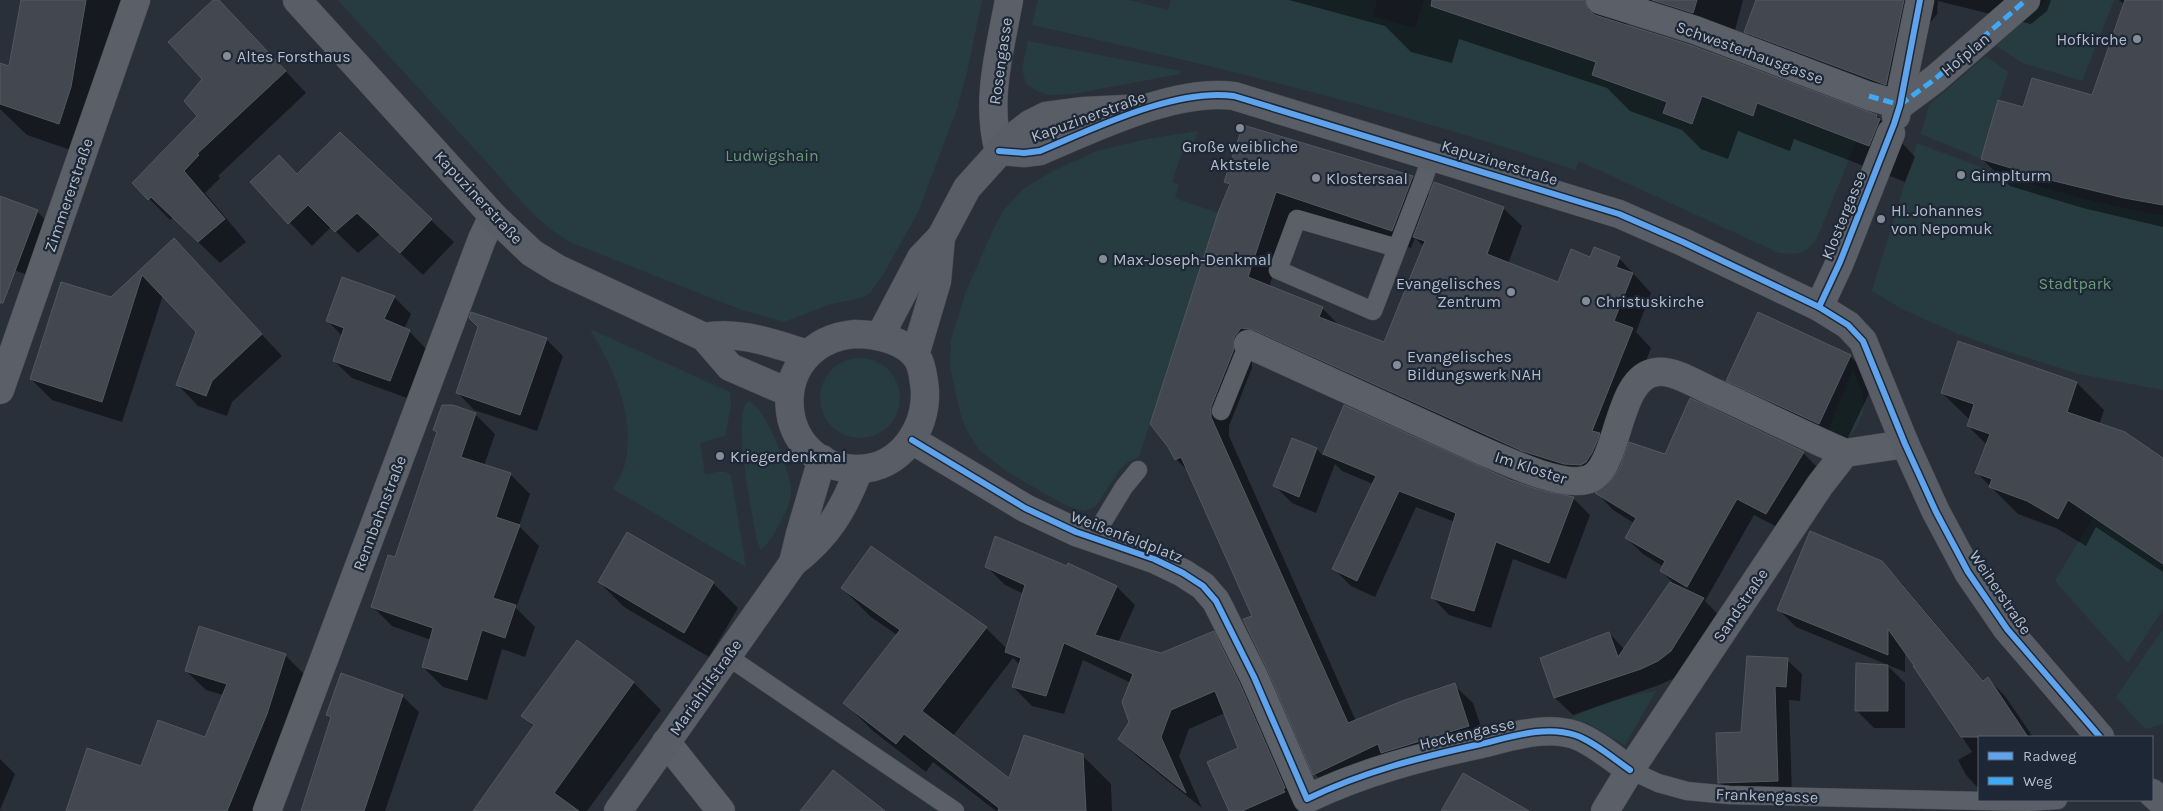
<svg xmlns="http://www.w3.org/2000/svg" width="2163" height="811" viewBox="0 0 2163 811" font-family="Karla,sans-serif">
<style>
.green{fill:#273c40}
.shadow{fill:#0007;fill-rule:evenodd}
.building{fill:#424750;stroke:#525861}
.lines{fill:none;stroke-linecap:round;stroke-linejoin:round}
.lane-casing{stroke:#474b53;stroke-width:19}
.street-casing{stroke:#474b53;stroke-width:29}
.secondary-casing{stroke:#474b53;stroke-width:29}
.lane{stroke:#5b5f67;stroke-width:18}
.street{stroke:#5b5f67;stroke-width:28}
.secondary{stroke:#595e66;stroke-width:28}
.quiet{stroke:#3fa9f5;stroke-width:5;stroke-dasharray:10 5;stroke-linecap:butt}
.cycleway-casing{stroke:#1d2735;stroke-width:9}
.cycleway{stroke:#60a3ed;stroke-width:6}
.poi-dot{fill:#848c98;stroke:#1d2735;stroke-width:2}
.labels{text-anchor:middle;stroke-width:4.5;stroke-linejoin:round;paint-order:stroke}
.poi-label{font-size:16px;fill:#b4bdcb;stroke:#1d2735;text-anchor:start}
.street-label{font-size:16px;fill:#b4bdcb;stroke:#1d2735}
.park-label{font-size:16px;fill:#6a9d77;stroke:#1d2735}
</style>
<rect width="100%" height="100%" fill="#2a303a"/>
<!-- green -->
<g class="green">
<path d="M338,0H982L967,72L957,109L918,212L883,275L870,293L861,298L831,304L784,322L742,310L572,243C537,225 508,185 482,157C434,105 385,52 338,0Z"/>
<path d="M1038,0H1129L1168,10L1171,0H1377L1373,16L1415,28L1424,0H1454L1598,55L1592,75L1667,102L1663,113L1706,84L1753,115L1757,103L1856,142L1817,238C1807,254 1797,255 1779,253L1579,161L1575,170C1398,110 1215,66 1032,25Z"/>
<path d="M2046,0H2114L2082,81L2023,63L1996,46Z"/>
<path d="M1028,41L1181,71L1180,74L1073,94L1049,95L1035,90L1027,84L1024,77L1022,68Z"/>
<path d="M1986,56L2008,72L1981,159L1921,134L1929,105Z"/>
<path d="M1198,131L1192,148L1184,146L1172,182L1179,185L1175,198L1218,213L1139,457L1128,462L1120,469L1096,506L1087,510L1083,511L1065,505L1008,472L979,450L966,429L960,412L950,366L951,340L965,294L993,230L1003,211L1023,189L1051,172L1097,151L1147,139Z"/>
<path d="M1917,143C1996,174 2079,202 2163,215V390L2079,374L2009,352L1958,334L1902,309L1872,291Z"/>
<path d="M590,329L730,392L731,406L725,436L700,443L705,475C714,473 725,468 731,476L746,567L613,489C617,481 623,473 625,464C636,415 614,370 590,329Z"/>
<circle cx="860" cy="398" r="40"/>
<path d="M1853,368C1861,391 1870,401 1858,424C1854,430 1852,435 1846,439L1826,435Z"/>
<path d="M748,401C766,406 792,475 791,493C790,508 772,541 761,550L757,541C753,516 731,417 748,401Z"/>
<path d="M2093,517L2163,564V609L2128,663L2055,581Z"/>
<path d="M2163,629V724L2145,729L2116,697Z"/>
<path d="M1656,691L1625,745L1587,723L1570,719C1597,704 1625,696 1656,691Z"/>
</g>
<!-- shadow -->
<g class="shadow">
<path d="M22,0H127L94,158L27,135L0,109V74L10,68Z"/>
<path d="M215,0H218L238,20L306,93L218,176L220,178L205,193L246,242L220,263L173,218L170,220L134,183L199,116Z"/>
<path d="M1289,0H1743L1730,49L1634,21L1625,26L1877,116L1915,157L1905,182L1794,139L1790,151L1738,131L1728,159L1701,149L1682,130L1630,111L1607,88L1459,39L1452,63L1411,52L1385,26Z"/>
<path d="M1758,0H2051L2047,11L2031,24L1938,1L1937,14L1930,23L1912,110L1772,58L1746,32Z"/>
<path d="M2119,0H2163V227L2083,208L2010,186L1982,159L2024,109L2093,97L2125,5Z"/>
<path d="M1244,126L1413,177L1430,195L1503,208L1522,226L1508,264L1559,284L1590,258H1619L1651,293L1636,332L1651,348L1612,447L1600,483L1252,356V368L1229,426V436L1356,721L1454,685L1473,703L1487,745L1333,793L1315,774L1254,616L1190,473L1176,459L1230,186L1225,181ZM1294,210L1411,248L1415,238L1424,247L1385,344L1340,326L1322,308L1269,287Z"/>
<path d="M340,134L454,242L423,275L380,234L358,253L331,227L312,246L252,182L298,175Z"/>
<path d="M0,198L37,211L54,229L36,278L0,265Z"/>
<path d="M174,240L282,356L232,402L227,416L198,406L178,385L197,332L163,295L122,422L52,400L31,379L111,299Z"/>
<path d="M394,297L411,314L404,329L409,331L426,349L407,398L352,378L334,361L342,336L328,321Z"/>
<path d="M479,327L546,339L563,356L537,431L474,410L457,392Z"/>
<path d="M1850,356L1875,381L1843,448L1752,405L1727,380Z"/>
<path d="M2077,383L2104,410L2099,425L2163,459V572L2096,527L2086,546L2056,528L2018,514L1977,473L1987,445L1968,426L1970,420L1942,393Z"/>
<path d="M1344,406L1510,481L1543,493L1573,498L1590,515L1566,579L1513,559L1491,628L1449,615L1432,597L1455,522L1416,507L1375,597L1351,586L1334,569L1373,484L1342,471L1335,464L1316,513L1292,503L1275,486L1293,440L1317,449L1323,456Z"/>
<path d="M475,414L495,434L484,466L510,474L530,494L519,526L539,546L516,608L535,627L525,657L502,649L487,700L443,687L423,667L431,640L392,626L372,606L396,559L438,433L435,430Z"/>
<path d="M1803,453L1820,470L1783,530L1754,515L1705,601L1720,616L1675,678L1659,685L1573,715L1555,698L1542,659L1609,633L1625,650L1672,582L1661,571L1664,567L1643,554L1626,538L1634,523L1613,510L1597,493Z"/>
<path d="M1881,562L1899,580L1984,681L1988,679L2005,696L2033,737H1979V789L1966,775L1958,760L1972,752L1905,650V672L1796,627L1779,610Z"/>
<path d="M987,567L1117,587L1135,605L1118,643L1161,654L1213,633L1232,651L1303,811H1230L1239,749L1225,713L1189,729L1179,756L1202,808L1138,757L1119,739L1130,723L1131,683L1083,660L1064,714L1032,706L1013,687L1020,665L1013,658L953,736L1010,780L1082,755L1111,784L1112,811H996L933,762L926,772L873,731L844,702L897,635L871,617L842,588L986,628L1007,649L1024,594L1005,585Z"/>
<path d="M599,582L713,583L738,608L709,657L624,607Z"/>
<path d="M578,642L634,683L661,710L587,811H474L534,727L523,716Z"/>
<path d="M285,655L304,674L254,811H68L141,768L206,738L223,695L206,690L186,671Z"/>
<path d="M1787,660L1802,674L1800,701L1789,700L1792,795L1734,797L1719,782L1742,734Z"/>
<path d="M1888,666L1905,683V728H1874L1857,711Z"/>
<path d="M402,696L419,712L385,811H301L332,720L327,715Z"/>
<path d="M0,759L15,774L0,810Z"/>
</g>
<!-- building -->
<g class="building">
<path d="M21,0H86L71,87L59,124L0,104V63L9,66Z"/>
<path d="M213,0H219L286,71L197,154L199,155L184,171L225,219L198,242L151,197L148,200L132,183L197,116L184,101L202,79L168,42Z"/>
<path d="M1432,0H1585L1588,10L1595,15L1690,45L1877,115L1876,118L1880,119L1869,146L1757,103L1753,116L1702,96L1692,124L1663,113L1667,102L1592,75L1596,62L1431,6Z"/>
<path d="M1652,0H1697L1693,13Z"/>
<path d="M1756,0H1904L1886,85L1744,32Z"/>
<path d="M2125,0H2163V205L2124,198L2054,181L1981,159L1998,100L2023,107L2032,78L2092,95Z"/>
<path d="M1243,125L1413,176L1392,231L1276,192L1248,277L1323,307L1319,317L1384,342L1425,241L1413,237L1434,182L1504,207L1487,254L1558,282L1571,249L1590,257L1594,247L1620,257L1616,267L1633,273L1614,321L1633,328L1592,431L1600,433L1598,439L1592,453L1586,462L1581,465L1564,464L1522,451L1254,330L1241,328L1234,337V349L1211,407V417L1348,723L1402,701L1455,683L1469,726L1381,753L1378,744L1313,775L1268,671L1243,619L1252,616L1181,457L1175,460L1168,447L1150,424L1218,213L1230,184L1224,182Z"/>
<path d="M340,132L432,219L400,253L357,213L335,232L308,205L288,224L250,182L279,155L297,174Z"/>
<path d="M0,196L38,210L3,303H0Z"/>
<path d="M174,238L262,334L212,381L206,396L176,385L196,332L142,275L102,402L30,379L61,282L111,297Z"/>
<path d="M342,277L395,296L384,319L410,330L390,381L333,361L344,328L326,321Z"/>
<path d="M471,312L547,338L520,415L456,393L478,327L469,318Z"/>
<path d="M1758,312L1851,355L1819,424L1726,381Z"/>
<path d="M1958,341L2077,382L2067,412L2125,432L2163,458V564L2068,500L2058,519L2027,501L1989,487L1992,479L1975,473L1990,434L1967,426L1974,404L1941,393Z"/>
<path d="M1690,398L1804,452L1766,514L1737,499L1687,587L1660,571L1665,561L1625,538L1636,518L1595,493L1610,482L1620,467L1629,442L1665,454Z"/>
<path d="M442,405H453L476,413L461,457L511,473L496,517L520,525L493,598L516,605L505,638L482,630L467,680L422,667L433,628L371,607L388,555L395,557L437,432L433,430Z"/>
<path d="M1344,405L1510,480L1543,491L1574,497L1549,563L1496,542L1474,611L1431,598L1456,513L1399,491L1357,581L1332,569L1376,476L1323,454Z"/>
<path d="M1292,438L1317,448L1299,497L1273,486Z"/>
<path d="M1810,531L1882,561L1983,681L1988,677L2028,737H1961L1913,666L1915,667L1888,629V655L1777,610Z"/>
<path d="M627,532L714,582L684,633L598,582Z"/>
<path d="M995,536L1067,566L1068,563L1117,586L1095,635L1161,653L1214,631L1240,684L1285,788L1283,789L1285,792L1242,811H1229L1207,762L1238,748L1215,691L1171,710L1161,737L1186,793L1118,739L1129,722L1122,702L1133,674L1064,643L1046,696L1012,687L1021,658L1005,652L1025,585L985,567Z"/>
<path d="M871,546L987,627L922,711L1009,778L1024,735L1083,754L1086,811H998L999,808L904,734L896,744L843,703L900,630L841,588Z"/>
<path d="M1670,582L1704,598L1671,651L1658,661L1641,669L1554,698L1540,658L1609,632L1618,657Z"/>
<path d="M199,626L286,654L267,714L227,811H66L87,748L141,766L158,720L205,737L227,684L185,671Z"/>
<path d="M577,640L634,682L554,793L579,811H473L534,725L521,716Z"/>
<path d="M1747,656L1788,658L1786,687L1775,686L1778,781L1718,783L1716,733L1741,732Z"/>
<path d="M1856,663L1888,665V711H1855Z"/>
<path d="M341,673L403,695L364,811H301L331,717L326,715Z"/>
<path d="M833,770L885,811H800Z"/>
<path d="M1463,773L1529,811H1441Z"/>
</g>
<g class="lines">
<!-- lane casing -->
<g class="lane-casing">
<g id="lane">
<path d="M1397,248L1297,219L1278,270L1373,311L1424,178L1427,169"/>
<path d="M1221,411L1248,344"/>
<path d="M1093,538L1124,487L1138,470"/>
<path d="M727,656L955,811"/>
<path d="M1630,770L1658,783L1687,791L1729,795L2027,802L2058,800"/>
</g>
</g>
<!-- street casing -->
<g class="street-casing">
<g id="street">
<path d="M1600,0L1695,30L1869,96L1900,105"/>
<path d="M1900,105L1935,79L2026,0"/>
<path d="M1896,116L1920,0"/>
<path d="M999,151C985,101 1000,50 1009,0"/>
<path d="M1819,307L1840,262L1891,133"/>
<path d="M1248,344L1478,449C1504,460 1559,487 1586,480C1621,473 1614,376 1657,372C1674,370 1696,384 1711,391C1756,411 1800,434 1845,453"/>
<path d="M0,390L136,0"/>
<path d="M912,440L1025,508L1076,532L1154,559L1183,573L1203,586L1216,601L1254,677L1307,799C1362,772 1421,757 1481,744C1511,737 1545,725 1575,735C1593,741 1614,759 1630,770"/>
<path d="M666,742L721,811"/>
<path d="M267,811L482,239L493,216"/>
<path d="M1605,811L1630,770L1820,485L1845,453L1905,444"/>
</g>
</g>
<!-- secondary casing -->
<g class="secondary-casing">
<g id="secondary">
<path d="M297,0L493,216L532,253L558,269L704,337L730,367L790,393"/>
<path d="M999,151L1024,153L1040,151C1095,128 1175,88 1234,96L1619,214L1683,242L1819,307L1848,325L1863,341L1905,444L1936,512L1968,572L2007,629L2100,737"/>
<path d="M855,334C876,334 907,340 919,361C923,370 924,381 925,391C926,430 900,468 859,469C771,470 763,342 855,334Z"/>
<path d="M880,336L921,258L941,237L967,188L1012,138L1030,124L1046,116L1084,111L1126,109"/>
<path d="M704,337C739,330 774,344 808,354"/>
<path d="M915,355L937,281L941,237"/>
<path d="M793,563L800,534L822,459"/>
<path d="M2152,793L2163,803"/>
<path d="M618,811L793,563C828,536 844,509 859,469"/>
</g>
</g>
<!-- lane -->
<use href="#lane" class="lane"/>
<!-- street -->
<use href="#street" class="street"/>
<!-- secondary -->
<use href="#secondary" class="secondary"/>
<!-- quiet -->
<g class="quiet">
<path d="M1869,96L1900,105"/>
<path d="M1900,105L1935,79L2026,0"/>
</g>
<!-- cycleway casing -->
<g class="cycleway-casing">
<g id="cycleway">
<path d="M999,151L1024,153L1040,151C1095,128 1175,88 1234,96L1619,214L1683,242L1819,307L1848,325L1863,341L1905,444L1936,512L1968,572L2007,629L2100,737"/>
<path d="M1819,307L1840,262L1894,124L1900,105L1920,0"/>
<path d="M912,440L1025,508L1076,532L1154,559L1183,573L1203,586L1216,601L1254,677L1307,799C1362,772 1421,757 1481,744C1511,737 1545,725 1575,735C1593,741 1614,759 1630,770"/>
</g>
</g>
<!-- cycleway -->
<use href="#cycleway" class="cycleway"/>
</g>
<!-- markers -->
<g class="poi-dot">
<circle cx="2137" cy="39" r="5"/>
<circle cx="227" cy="56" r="5"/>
<circle cx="1240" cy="128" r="5"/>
<circle cx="1961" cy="175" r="5"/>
<circle cx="1316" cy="178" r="5"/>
<circle cx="1881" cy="219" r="5"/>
<circle cx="1103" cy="259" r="5"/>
<circle cx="1511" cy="292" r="5"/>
<circle cx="1586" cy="301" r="5"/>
<circle cx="1397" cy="365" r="5"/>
<circle cx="720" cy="456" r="5"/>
</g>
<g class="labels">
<!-- poi labels -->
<g class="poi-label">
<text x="2127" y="45" text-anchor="end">Hofkirche</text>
<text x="237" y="62">Altes Forsthaus</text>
<text x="1240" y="152" text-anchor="middle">Große weibliche<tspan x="1240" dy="18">Aktstele</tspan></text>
<text x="1971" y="181">Gimplturm</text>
<text x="1326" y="184">Klostersaal</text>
<text x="1891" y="216">Hl. Johannes<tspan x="1891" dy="18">von Nepomuk</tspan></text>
<text x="1113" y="265">Max-Joseph-Denkmal</text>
<text x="1501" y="289" text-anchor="end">Evangelisches<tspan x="1501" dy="18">Zentrum</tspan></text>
<text x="1596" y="307">Christuskirche</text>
<text x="1407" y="362">Evangelisches<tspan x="1407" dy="18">Bildungswerk NAH</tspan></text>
<text x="730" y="462">Kriegerdenkmal</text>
</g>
<!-- street labels -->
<g class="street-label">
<text transform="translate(1750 52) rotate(20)" y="6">Schwesterhausgasse</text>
<text transform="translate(1965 54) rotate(-40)" y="6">Hofplan</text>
<text transform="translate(1000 61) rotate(-82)" y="6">Rosengasse</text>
<text transform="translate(1088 116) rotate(-20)" y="6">Kapuzinerstraße</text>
<text transform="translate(1500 162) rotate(17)" y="6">Kapuzinerstraße</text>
<text transform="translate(68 195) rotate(-71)" y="6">Zimmererstraße</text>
<text transform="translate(479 197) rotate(47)" y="6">Kapuzinerstraße</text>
<text transform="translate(1843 215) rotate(-68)" y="6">Klostergasse</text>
<text transform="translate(1531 467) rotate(18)" y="6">Im Kloster</text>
<text transform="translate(379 513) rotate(-69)" y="6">Rennbahnstraße</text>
<text transform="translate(1127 536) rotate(21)" y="6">Weißenfeldplatz</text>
<text transform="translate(2001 592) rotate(56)" y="6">Weiherstraße</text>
<text transform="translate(1740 605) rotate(-56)" y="6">Sandstraße</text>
<text transform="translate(705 687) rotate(-55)" y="6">Mariahilfstraße</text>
<text transform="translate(1467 733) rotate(-13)" y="6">Heckengasse</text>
<text transform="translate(1767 795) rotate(2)" y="6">Frankengasse</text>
</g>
<!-- park labels -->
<g class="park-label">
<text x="772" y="161">Ludwigshain</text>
<text x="2075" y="289">Stadtpark</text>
</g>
</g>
<!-- legend -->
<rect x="1978" y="736" width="175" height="65" fill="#1d2735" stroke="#596371"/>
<rect x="1988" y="752" width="25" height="8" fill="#60a3ed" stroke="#596371"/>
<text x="2023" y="761" font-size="15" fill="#b4bdcb">Radweg</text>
<rect x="1988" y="777" width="25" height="8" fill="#3fa9f5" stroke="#596371"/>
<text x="2023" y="786" font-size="15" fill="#b4bdcb">Weg</text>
</svg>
